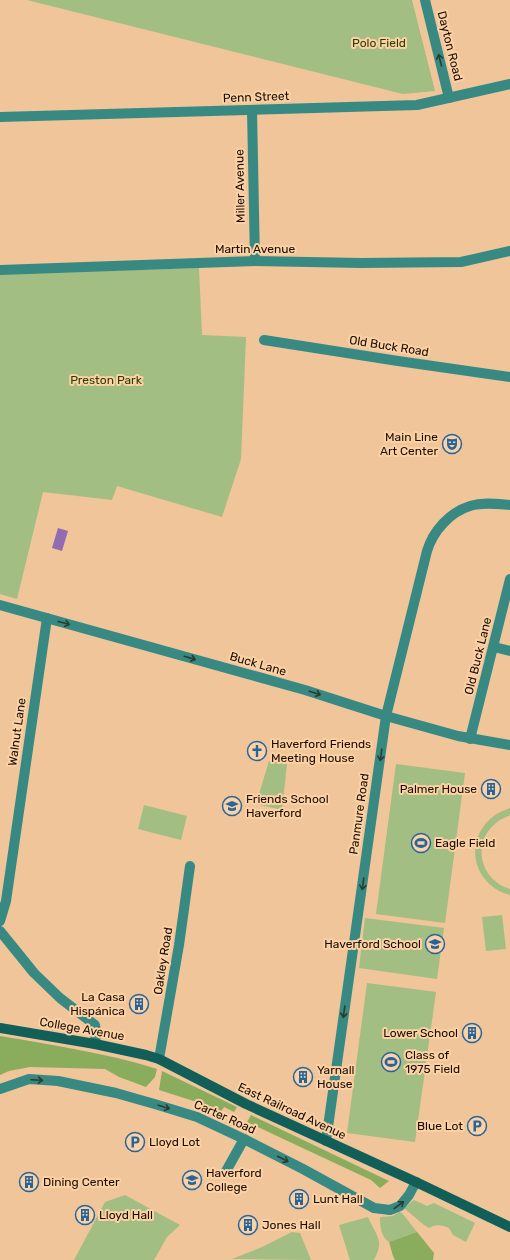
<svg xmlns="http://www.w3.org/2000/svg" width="510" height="1260" viewBox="0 0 510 1260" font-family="Rubik,sans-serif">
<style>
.green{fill:#a2be82}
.forest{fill:#8aac5d}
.water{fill:#926cb3}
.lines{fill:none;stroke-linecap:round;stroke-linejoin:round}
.street{stroke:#398983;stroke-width:10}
.secondary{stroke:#125f5a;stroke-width:10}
.oneway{stroke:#263d34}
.labels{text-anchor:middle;stroke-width:4;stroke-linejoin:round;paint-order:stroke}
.park-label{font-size:12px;fill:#273c00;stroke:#fcd2a5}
.street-label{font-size:12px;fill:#190b00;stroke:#fcd2a5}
.poi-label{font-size:12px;fill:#190b00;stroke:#fcd2a5;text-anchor:start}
</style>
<rect width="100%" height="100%" fill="#efc599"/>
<!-- green -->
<g class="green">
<path d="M27,0H412L435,91L403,94Z"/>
<path d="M199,268L202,335L246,337L241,459L222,517L117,486L112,500L43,492L17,599L0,594V274Z"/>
<path d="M269,761L287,764L282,810L256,804Z"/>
<path d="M396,764L465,773L445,923L376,914Z"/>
<path d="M144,805L187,816L181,840L138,829Z"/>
<path d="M510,808V815C505,818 500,819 496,823C471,843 480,880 510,889V895C476,886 463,846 489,820C495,814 502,811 510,808Z"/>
<path d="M502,915L506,949L486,951L482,917Z"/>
<path d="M365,918L444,928L437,979L359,968Z"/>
<path d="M367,983L436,992L415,1142L347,1133Z"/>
<path d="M125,1195L180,1225L167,1237L154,1260H74L105,1202Z"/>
<path d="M414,1200L427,1206L434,1203L475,1223L466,1242L453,1235L449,1228C441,1225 437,1224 429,1228L424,1225L404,1208Z"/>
<path d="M399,1212L402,1213L417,1232L389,1242C381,1237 380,1226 380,1217L393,1216Z"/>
<path d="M368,1217C376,1236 385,1240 374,1260H350L339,1225Z"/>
<path d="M292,1232L300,1233L311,1260L232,1259L262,1247Z"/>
</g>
<!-- forest -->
<g class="forest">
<path d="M0,1036C53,1045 106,1053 157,1069L155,1077L146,1087L119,1077L105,1069L30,1067L9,1071L0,1075Z"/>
<path d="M162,1071L237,1107L234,1112L224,1107L220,1113L203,1104L159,1090Z"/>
<path d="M251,1115L389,1181L380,1188L371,1180L247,1122Z"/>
<path d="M417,1232L434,1253L433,1260H395L393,1256L389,1242Z"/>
</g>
<!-- water -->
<path class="water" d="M58,528L68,531L62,551L52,548Z"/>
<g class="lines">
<!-- street -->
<g class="street">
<path d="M425,0L449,98"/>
<path d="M252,110L255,261"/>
<path d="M0,117L417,105L510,84"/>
<path d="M0,270L255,261L361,263L461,262L510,251"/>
<path d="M264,340L398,361L510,377"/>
<path d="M0,605L305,690L386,716L458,736L510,745"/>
<path d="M494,647L510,651"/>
<path d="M470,739L510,579"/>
<path d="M0,921L6,901L47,618"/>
<path d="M0,931L34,973L60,998L95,1025L96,1032L95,1044"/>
<path d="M159,1059L179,945L190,866"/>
<path d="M0,1089L29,1079L58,1081L116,1093L158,1105L197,1117L244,1139L303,1169L374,1208L390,1210L400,1206L409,1195L416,1182"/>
<path d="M326,1141L386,716L427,551C433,531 450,512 470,506C483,502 497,504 510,505"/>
<path d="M225,1173L244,1139"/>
</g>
<!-- secondary -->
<path class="secondary" d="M0,1028L95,1044L146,1055L159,1059L246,1104L416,1182L510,1227"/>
</g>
<!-- one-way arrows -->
<defs><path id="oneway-shaft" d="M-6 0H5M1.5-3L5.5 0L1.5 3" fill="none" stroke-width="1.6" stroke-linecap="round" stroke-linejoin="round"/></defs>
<g class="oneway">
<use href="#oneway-shaft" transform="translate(440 60) rotate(-104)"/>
<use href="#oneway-shaft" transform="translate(64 623) rotate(15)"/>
<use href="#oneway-shaft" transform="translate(190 658) rotate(16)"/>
<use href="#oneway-shaft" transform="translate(315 693) rotate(18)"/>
<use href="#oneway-shaft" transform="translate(381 755) rotate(98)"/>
<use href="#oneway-shaft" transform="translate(363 884) rotate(98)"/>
<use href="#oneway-shaft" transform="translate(344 1012) rotate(98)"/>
<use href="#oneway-shaft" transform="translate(37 1080) rotate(3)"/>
<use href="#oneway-shaft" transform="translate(164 1107) rotate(18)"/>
<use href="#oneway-shaft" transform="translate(283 1159) rotate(27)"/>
<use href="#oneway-shaft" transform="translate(399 1205) rotate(-37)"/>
</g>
<!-- icons -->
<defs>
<g id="theatre-ring" transform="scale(1)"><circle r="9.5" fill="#fcd2a5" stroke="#26659c" stroke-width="1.5"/><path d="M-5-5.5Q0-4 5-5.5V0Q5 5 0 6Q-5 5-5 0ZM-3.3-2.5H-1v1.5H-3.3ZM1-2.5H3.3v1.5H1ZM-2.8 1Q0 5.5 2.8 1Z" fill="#26659c"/></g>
<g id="church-ring" transform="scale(1)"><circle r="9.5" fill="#fcd2a5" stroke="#26659c" stroke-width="1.5"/><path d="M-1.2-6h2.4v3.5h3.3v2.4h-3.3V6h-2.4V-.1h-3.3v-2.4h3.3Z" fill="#26659c"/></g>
<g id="building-ring" transform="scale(1)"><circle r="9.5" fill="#fcd2a5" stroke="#26659c" stroke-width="1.5"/><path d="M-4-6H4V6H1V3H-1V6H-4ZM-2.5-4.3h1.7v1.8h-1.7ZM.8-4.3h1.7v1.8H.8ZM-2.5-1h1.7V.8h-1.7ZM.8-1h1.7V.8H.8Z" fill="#26659c"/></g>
<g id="school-ring" transform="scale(1)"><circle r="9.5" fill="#fcd2a5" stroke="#26659c" stroke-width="1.5"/><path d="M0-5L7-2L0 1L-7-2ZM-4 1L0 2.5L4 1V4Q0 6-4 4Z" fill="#26659c"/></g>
<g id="stadium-ring" transform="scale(1)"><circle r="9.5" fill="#fcd2a5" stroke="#26659c" stroke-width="1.5"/><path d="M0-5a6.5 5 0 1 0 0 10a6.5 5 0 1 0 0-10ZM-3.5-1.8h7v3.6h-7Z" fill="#26659c"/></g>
<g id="parking-ring" transform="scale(1)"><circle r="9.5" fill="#fcd2a5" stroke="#26659c" stroke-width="1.5"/><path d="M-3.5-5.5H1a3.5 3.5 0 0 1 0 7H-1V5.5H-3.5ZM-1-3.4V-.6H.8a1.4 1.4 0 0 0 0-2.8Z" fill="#26659c"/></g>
<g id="university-ring" transform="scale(1)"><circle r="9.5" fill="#fcd2a5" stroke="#26659c" stroke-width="1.5"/><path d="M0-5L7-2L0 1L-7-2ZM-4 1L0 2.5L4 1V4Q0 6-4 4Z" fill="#26659c"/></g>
</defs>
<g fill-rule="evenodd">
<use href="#theatre-ring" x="452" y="444"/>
<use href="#church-ring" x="257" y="751"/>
<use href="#building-ring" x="491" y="789"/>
<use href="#school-ring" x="232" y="806"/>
<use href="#stadium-ring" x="421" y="843"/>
<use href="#school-ring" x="435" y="944"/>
<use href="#building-ring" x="139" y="1004"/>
<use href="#building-ring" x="472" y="1033"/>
<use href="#stadium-ring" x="391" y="1062"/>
<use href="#building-ring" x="303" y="1077"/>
<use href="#parking-ring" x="477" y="1126"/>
<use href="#parking-ring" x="135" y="1142"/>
<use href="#university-ring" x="192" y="1180"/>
<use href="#building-ring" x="29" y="1182"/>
<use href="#building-ring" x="299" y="1199"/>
<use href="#building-ring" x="85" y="1215"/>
<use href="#building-ring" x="248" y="1225"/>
</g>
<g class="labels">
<!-- park labels -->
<g class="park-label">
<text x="379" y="47">Polo Field</text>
<text x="106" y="384">Preston Park</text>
</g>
<!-- street labels -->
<g class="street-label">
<text transform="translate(450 46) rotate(76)" y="4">Dayton Road</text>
<text transform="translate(256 97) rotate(-2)" y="4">Penn Street</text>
<text transform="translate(240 186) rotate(-91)" y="4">Miller Avenue</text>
<text x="255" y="253">Martin Avenue</text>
<text transform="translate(389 346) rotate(9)" y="4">Old Buck Road</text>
<text transform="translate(478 656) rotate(-76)" y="4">Old Buck Lane</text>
<text transform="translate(258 664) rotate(16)" y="4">Buck Lane</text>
<text transform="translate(17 732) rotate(-82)" y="4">Walnut Lane</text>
<text transform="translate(359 814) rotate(-82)" y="4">Panmure Road</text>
<text transform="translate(163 961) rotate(-81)" y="4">Oakley Road</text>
<text transform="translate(82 1029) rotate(10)" y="4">College Avenue</text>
<text transform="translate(292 1111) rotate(25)" y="4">East Railroad Avenue</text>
<text transform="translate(225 1117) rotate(24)" y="4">Carter Road</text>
</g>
<!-- poi labels -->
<g class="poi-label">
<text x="438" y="441" text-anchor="end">Main Line<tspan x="438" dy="14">Art Center</tspan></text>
<text x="271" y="748">Haverford Friends<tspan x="271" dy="14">Meeting House</tspan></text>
<text x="477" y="793" text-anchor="end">Palmer House</text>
<text x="246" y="803">Friends School<tspan x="246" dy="14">Haverford</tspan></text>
<text x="435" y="847">Eagle Field</text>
<text x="421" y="948" text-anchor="end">Haverford School</text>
<text x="125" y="1001" text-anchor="end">La Casa<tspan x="125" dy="14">Hispánica</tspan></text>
<text x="458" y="1037" text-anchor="end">Lower School</text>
<text x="405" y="1059">Class of<tspan x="405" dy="14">1975 Field</tspan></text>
<text x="317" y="1074">Yarnall<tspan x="317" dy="14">House</tspan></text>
<text x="463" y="1130" text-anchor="end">Blue Lot</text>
<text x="149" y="1146">Lloyd Lot</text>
<text x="206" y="1177">Haverford<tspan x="206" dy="14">College</tspan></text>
<text x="43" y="1186">Dining Center</text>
<text x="313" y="1203">Lunt Hall</text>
<text x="99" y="1219">Lloyd Hall</text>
<text x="262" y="1229">Jones Hall</text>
</g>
</g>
</svg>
